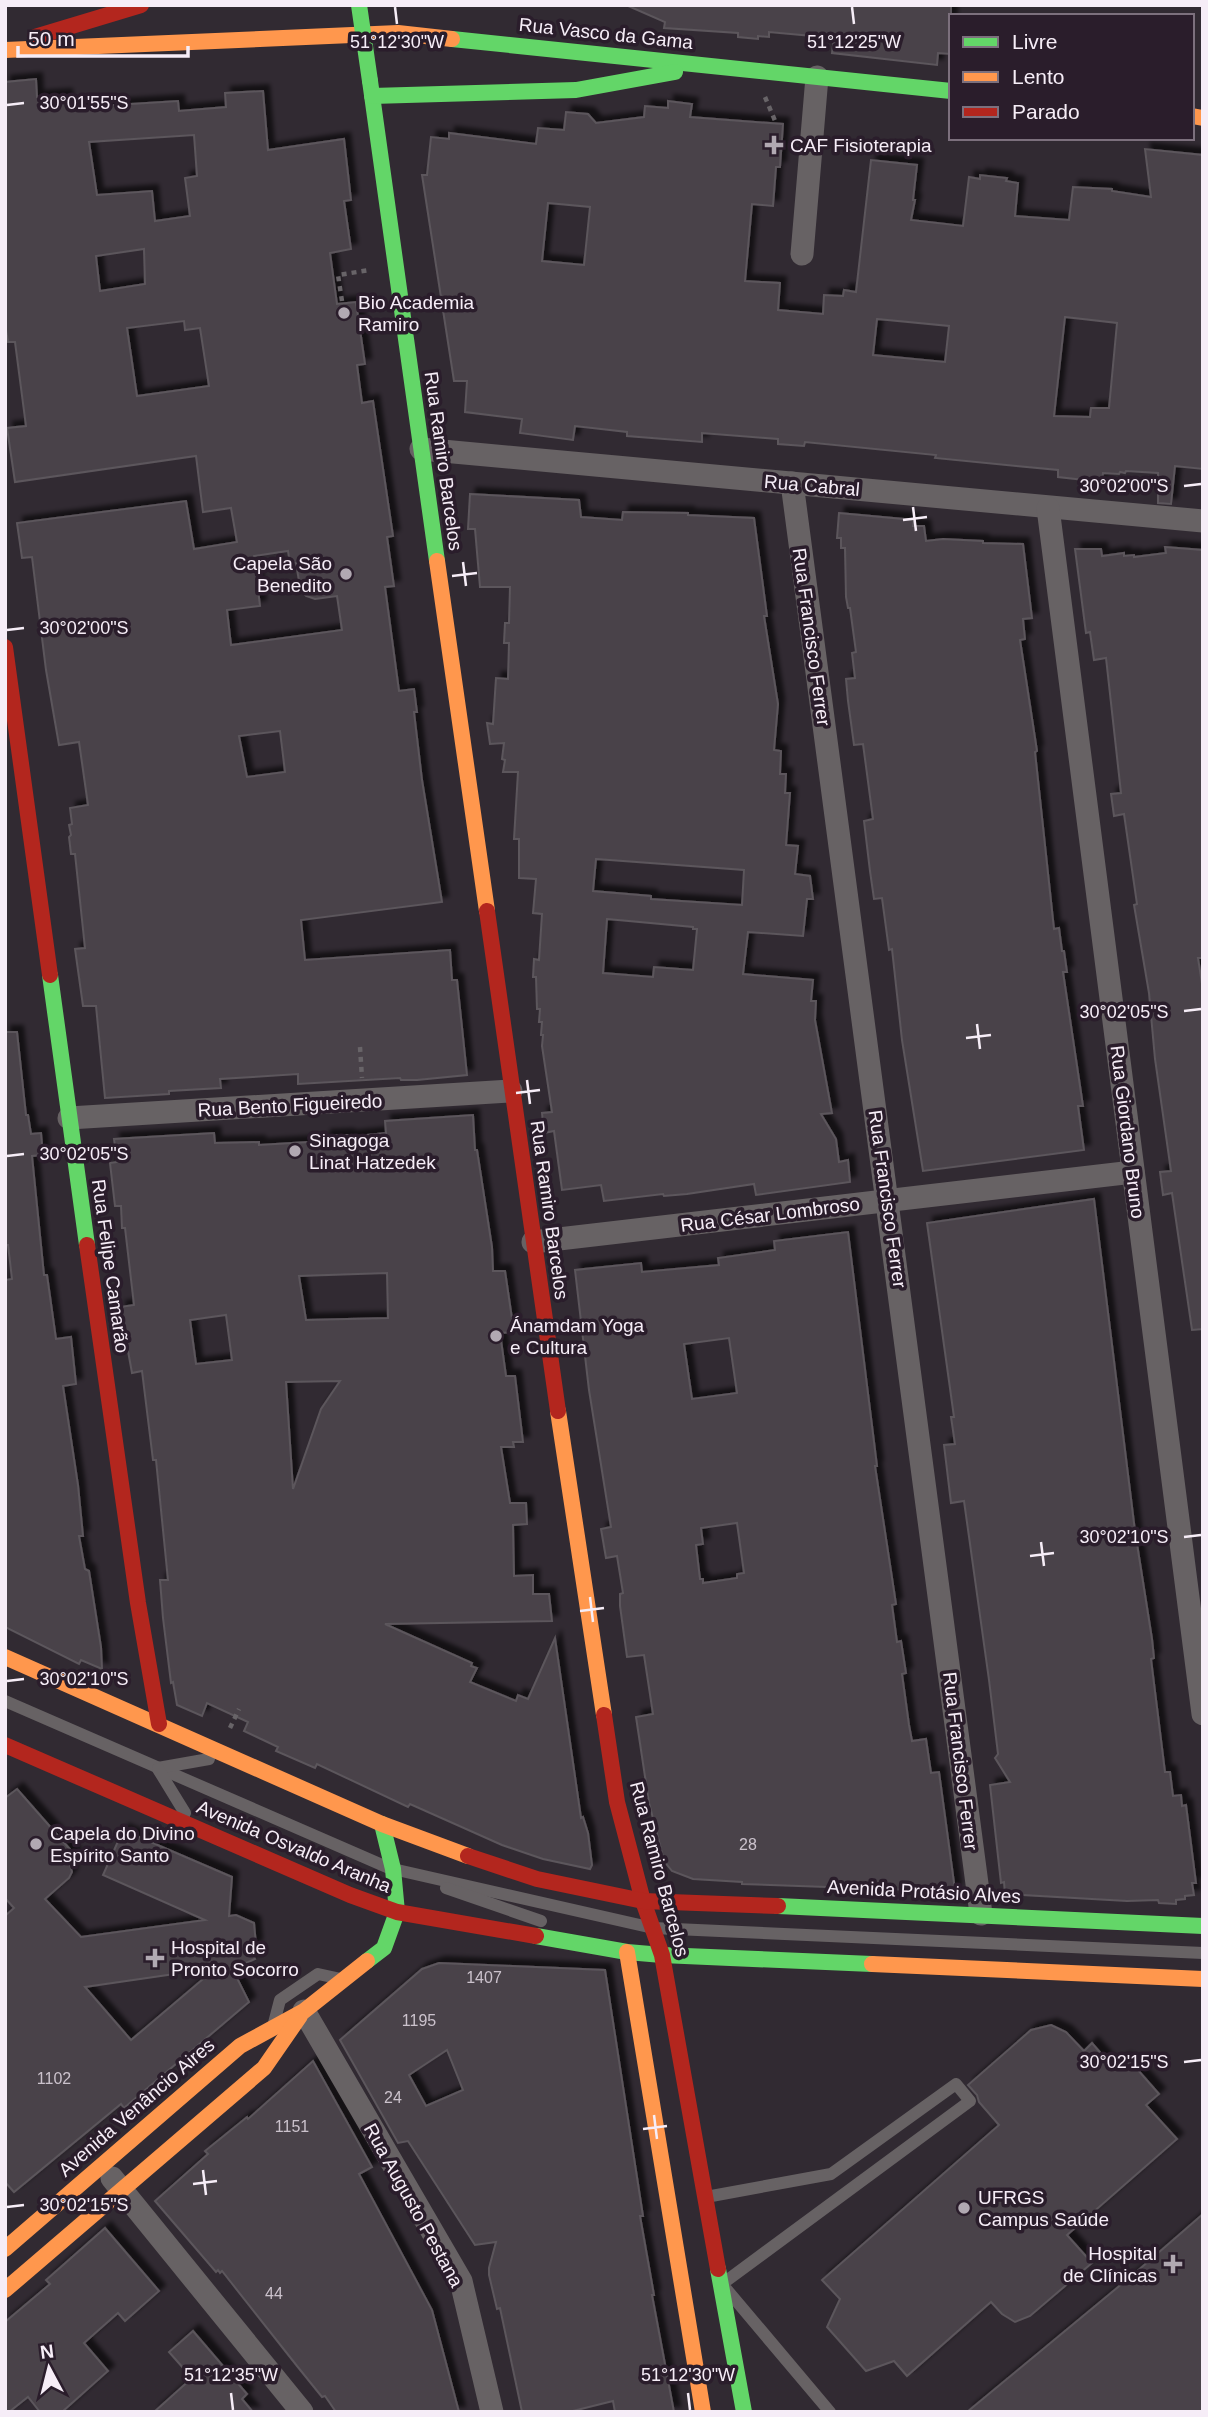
<svg xmlns="http://www.w3.org/2000/svg" width="1208" height="2417" viewBox="0 0 1208 2417" font-family="Helvetica,sans-serif">
<style>
.building{fill:#49434a;stroke:#5c565c;stroke-width:2;fill-rule:evenodd;filter:url(#shadow)}
.lines{fill:none;stroke-linecap:round;stroke-linejoin:round}
.path{stroke:#686468;stroke-width:4.5;stroke-dasharray:5 5;stroke-linecap:butt}
.lane{stroke:#676264;stroke-width:12}
.street{stroke:#676264;stroke-width:23}
.fast{stroke:#63d668;stroke-width:16}
.slow{stroke:#ff974d;stroke-width:16}
.jam{stroke:#b3261e;stroke-width:16}
.fast-bridge{stroke:#63d668;stroke-width:16}
.ticks{fill:none;stroke:#f6edf7;stroke-width:2.5}
.poi-dot{fill:#b1a9b2;stroke:#2a1d2b;stroke-width:2.5}
.labels{text-anchor:middle;stroke-width:7;stroke-linejoin:round;paint-order:stroke}
.number-label{font-size:16px;fill:#cbc2cc}
.street-label{font-size:19px;fill:#f6edf7;stroke:#2a1d2b}
.poi-label{font-size:19px;fill:#f6edf7;stroke:#2a1d2b;text-anchor:start}
.ticks-label{font-size:18px;text-anchor:middle;fill:#f6edf7;stroke:#2a1d2b;stroke-width:7;stroke-linejoin:round;paint-order:stroke}
</style>
<defs>
<filter id="shadow"><feDropShadow dx="6" dy="-6" stdDeviation="2" flood-color="#0009"/></filter>
</defs>
<rect width="100%" height="100%" fill="#312a32"/>
<!-- building -->
<g class="building">
<path d="M626,5H951V54L938,53L937,65L832,53L834,38L769,32V37L758,36V39L738,37V33L664,28L665,22Z"/>
<path d="M36,79L37,97L66,95L67,108L178,101L179,111L226,107L225,93L263,91L268,150L344,139L351,200L344,201L351,249L330,253L337,304L356,302L365,364L357,365L362,403L373,401L393,536L387,537L394,586L385,587L399,691L414,689L417,712H414L422,780L442,902L301,920L305,960L450,950L452,980H457L467,1075L417,1080H401L400,1078L298,1084V1074L220,1079L221,1088L169,1091V1094L105,1098L96,1006H83L75,949L85,948L75,854H71L69,837L71,835L69,825L72,824L70,808L88,805L79,742L59,745L46,670L32,557L22,558L17,523L186,501L194,549L237,542L231,508L203,512L196,456L15,482L7,428L26,426L15,342H8L5,324V82ZM194,135L197,176L185,178L190,216L155,221L152,191L97,195L89,142ZM144,249L145,284L100,291L96,256ZM184,321L185,330L200,328L209,386L137,396L127,328ZM288,551L290,564L296,563L300,587L306,596L315,599L337,596L342,630L231,645L227,610L260,606L254,556ZM280,731L285,772L247,777L239,736Z"/>
<path d="M668,101L692,104L690,117L783,124L780,167H776L773,206L752,204L745,281L780,283L778,310L823,314L824,295L843,296L844,290L856,292L871,160L917,165L913,200H915L911,220L963,226L969,177L980,179V175L1007,178L1006,181L1018,183L1015,216L1069,220L1073,187L1112,189V191L1151,197L1145,149L1203,155V469L1175,466L1171,504L1158,503V473L1126,471L1125,473L1120,472L1119,474L1103,473L1102,482L1058,477V470L935,458L936,455L805,442L804,446L778,444V439L702,433V442L627,436V432L575,426L573,440L520,433L522,419L465,412L467,381H454L422,175H427L431,137L449,139V133L536,144L538,128L564,130L566,112L588,114L596,123L644,117L645,106L668,108ZM548,203L590,207L584,265L542,261ZM1065,317L1117,323L1109,408H1091L1090,417L1054,416ZM877,319L949,326L945,362L873,355Z"/>
<path d="M470,494L579,500L581,517L622,520L623,512L688,513V515L754,518L767,616H764L778,704L774,750L781,751L780,774H786L785,793H790L786,845L798,846L795,874L810,876L813,899H807L803,936L748,932L743,974L813,980L811,1001H816L815,1020L832,1113L821,1114L836,1139L839,1162L848,1160L850,1182L756,1195L754,1184L687,1194L664,1196L663,1194L604,1201L601,1185L562,1190L554,1131L544,1133L542,1113L552,1112L542,1046L543,1035H541L542,1022H539L540,1009H537L536,977H533L534,959L539,960L542,914L533,913L536,879L519,878V839H514L518,772H503L505,760L502,759L504,743L490,744L487,723L493,724L496,678L508,679L509,643H504L505,623H509L510,587H480L475,529H468ZM596,859L744,870L742,905L651,899V896L593,891ZM607,919L693,927V929H697L693,970L654,967L653,977L603,973Z"/>
<path d="M839,513L914,520L913,526H924L926,541L943,539L983,541V543L1023,544L1032,618L1023,619L1025,639L1020,640L1037,751L1035,752L1054,929L1059,928L1062,951H1064L1067,972H1063L1083,1106H1078L1084,1150L923,1171L902,1040L892,949L889,950L882,898L874,899L870,871L864,821L873,819L863,744L854,745L848,701L846,679L855,678L852,653L856,652L850,608H848L846,597L845,548H841V538H837Z"/>
<path d="M1165,547L1203,550V958H1198L1203,990V1329L1192,1330L1172,1193L1163,1195L1160,1172L1171,1171L1155,1059L1149,993L1134,905L1137,904L1124,814L1114,816L1111,794L1121,793L1106,658L1094,660L1090,632L1086,633L1075,549H1101L1102,556L1124,553V556L1134,555V557L1166,553Z"/>
<path d="M5,1032H17L26,1115H28L31,1134L41,1133L43,1155L32,1156L44,1275H47L56,1339L71,1337L76,1384L63,1386L78,1485L83,1536H79L85,1569L89,1571L101,1647L102,1669L81,1660L79,1664L5,1627V1280L12,1279L8,1245H5Z"/>
<path d="M473,1115L475,1150H477L492,1247L493,1271H505L514,1332L500,1333L506,1376H515L523,1442H513L514,1447H501L510,1503H526L527,1524L513,1525L514,1576L533,1575V1594H549L552,1621L385,1624L472,1663L471,1666L477,1668L470,1682L516,1701L518,1695L528,1699L555,1638L581,1818L583,1817L588,1833L592,1865L590,1869L543,1859L502,1845L410,1804L408,1807L317,1764L315,1768L276,1751L278,1747L244,1731L248,1722L207,1703L202,1716L177,1705L173,1682L171,1683L163,1618L160,1580H168L156,1460H153L142,1371L132,1373L120,1307L134,1305L125,1228H122L121,1206H115L110,1163L117,1162L114,1139L214,1133L215,1143L259,1142V1145L325,1141V1136L348,1135V1137L386,1133L385,1121ZM387,1273L388,1318L306,1320L299,1276ZM226,1315L232,1360L196,1364L190,1320ZM340,1381L321,1409L293,1489L286,1382Z"/>
<path d="M1094,1199L1135,1531L1152,1639L1154,1658L1151,1659L1165,1772H1170L1173,1796L1181,1795L1182,1806L1186,1805L1196,1883H1192L1194,1895L1185,1896V1899L1176,1900V1904L1159,1903L1158,1900L1127,1901L1005,1894L1004,1882L1001,1883L990,1785L1010,1782L995,1758L998,1754L989,1680L964,1501L951,1503L944,1445L955,1444L951,1417H954L927,1223Z"/>
<path d="M848,1232L877,1466H875L896,1604L892,1605L897,1642L901,1641L906,1673L902,1674L909,1725L912,1741L926,1739L931,1773L939,1772L955,1890L941,1891L742,1884V1882L693,1879L672,1871L664,1861L649,1803L636,1717L653,1714L644,1655L627,1657L620,1606V1594L623,1593L617,1556L606,1558L601,1529L611,1527L589,1390L575,1270L641,1263L642,1272L719,1265L718,1258L775,1250L774,1241ZM729,1338L737,1393L692,1399L684,1344ZM737,1523L744,1573L737,1574V1578L703,1583V1579H700L696,1545L703,1544L701,1528Z"/>
<path d="M17,1789L75,1855L69,1860L72,1872L69,1878L45,1899L81,1937L205,1920L103,1875L123,1830L232,1877L229,1916L236,1915L254,1923L256,1945L250,1949L255,1959L244,1964L231,1966L249,2002L124,2108L121,2104L14,2192L5,2182V1916L14,1908L5,1898V1798ZM216,1968L131,2040L85,1987Z"/>
<path d="M439,1963L605,1970L643,2216H640L654,2295H652L674,2412H615L613,2401L569,2412H522L500,2308L497,2309L489,2275V2268L496,2242L475,2245L408,2141L398,2143L340,2040L422,1969ZM447,2050L463,2090L426,2106L409,2075Z"/>
<path d="M1051,2025L1066,2032L1084,2051L1092,2043L1111,2065L1125,2059L1131,2062L1159,2094L1146,2105L1177,2139L1067,2235L1092,2263L1030,2316L1015,2322L1002,2314L991,2302L907,2376L894,2361L866,2371L827,2327L840,2299L822,2280L999,2125L979,2102L977,2095L968,2085L1031,2030Z"/>
<path d="M313,2061L372,2167L359,2174L432,2310L459,2412H336L325,2396L322,2397L297,2366L222,2271L220,2273L218,2270L216,2272L155,2201L208,2154L205,2151L247,2117L248,2119Z"/>
<path d="M1203,2214V2412H967L1135,2273Z"/>
<path d="M105,2228L159,2291L125,2321L118,2313L84,2343L108,2371L62,2412H40L28,2397L9,2412H5V2322L50,2284L46,2280Z"/>
<path d="M193,2331L247,2394L242,2399L253,2412H154L192,2378L169,2352Z"/>
</g>
<g class="lines">
<!-- path -->
<g class="path">
<path d="M765,97L776,123"/>
<path d="M342,301L338,275L370,270"/>
<path d="M360,1047L362,1078"/>
<path d="M230,1728L239,1709"/>
</g>
<!-- lane -->
<g class="lane">
<path d="M5,1701L389,1868"/>
<path d="M158,1768L209,1759"/>
<path d="M158,1769L185,1813"/>
<path d="M393,1869L653,1928L1203,1953"/>
<path d="M446,1888L541,1921"/>
<path d="M274,2023L280,2000L318,1974L341,1979"/>
<path d="M706,2197L831,2174L956,2084L970,2101L722,2284L830,2412"/>
</g>
<!-- street -->
<g class="street">
<path d="M802,254L817,77"/>
<path d="M421,449L1203,521"/>
<path d="M792,483L981,1914"/>
<path d="M1048,508L1203,1714"/>
<path d="M69,1118L511,1091"/>
<path d="M533,1242L1133,1172"/>
<path d="M304,2011L461,2281L492,2412"/>
<path d="M112,2178L302,2412"/>
</g>
<!-- fast -->
<g class="fast">
<path d="M452,39L951,91"/>
<path d="M370,81L437,561"/>
<path d="M372,96L576,90L675,72"/>
<path d="M50,975L87,1245"/>
<path d="M778,1906L1203,1926"/>
<path d="M536,1936L627,1952L662,1955L872,1964"/>
<path d="M367,1961L384,1948L397,1912L393,1869L382,1824"/>
<path d="M718,2269L744,2412"/>
</g>
<!-- slow -->
<g class="slow">
<path d="M5,50L398,33L452,39"/>
<path d="M1192,116L1203,118"/>
<path d="M437,561L487,911"/>
<path d="M558,1411L604,1715"/>
<path d="M5,1657L382,1824L468,1856"/>
<path d="M627,1952L703,2412"/>
<path d="M872,1964L1203,1979"/>
<path d="M5,2249L240,2046L304,2011L367,1961"/>
<path d="M5,2290L264,2068L300,2016"/>
</g>
<!-- jam -->
<g class="jam">
<path d="M35,37L141,5"/>
<path d="M5,647L50,975"/>
<path d="M487,911L558,1411"/>
<path d="M87,1245L138,1603L159,1724"/>
<path d="M604,1715L617,1802L643,1901L662,1955L718,2269"/>
<path d="M5,1745L350,1895L397,1912L536,1936"/>
<path d="M468,1856L537,1879L643,1901L778,1906"/>
</g>
<!-- fast-bridge -->
<path class="fast-bridge" d="M359,5L370,81"/>
</g>
<!-- ticks -->
<path class="ticks" d="M395,7L397,24M852,7L854,24M7,105L24,103M1184,486L1201,484M913,507L916,531M903,520L927,517M463,562L466,586M452,576L477,573M7,630L24,628M1184,1011L1201,1009M977,1024L980,1049M966,1038L991,1035M527,1080L530,1104M516,1093L540,1090M7,1156L24,1154M1184,1537L1201,1535M1041,1542L1044,1566M1030,1556L1054,1553M590,1597L593,1622M580,1611L604,1608M7,1681L24,1679M1184,2062L1201,2060M654,2115L657,2139M643,2129L667,2126M203,2170L206,2195M193,2184L217,2181M7,2207L24,2205M231,2393L233,2410M688,2393L690,2410"/>
<!-- markers -->
<g class="poi-dot">
<path d="M770.5 134.5h7v7h7v7h-7v7h-7v-7h-7v-7h7z"/>
<circle cx="344" cy="313" r="7"/>
<circle cx="346" cy="574" r="7"/>
<circle cx="295" cy="1151" r="7"/>
<circle cx="496" cy="1336" r="7"/>
<circle cx="36" cy="1844" r="7"/>
<path d="M151.5 1947.5h7v7h7v7h-7v7h-7v-7h-7v-7h7z"/>
<circle cx="964" cy="2208" r="7"/>
<path d="M1169.5 2253.5h7v7h7v7h-7v7h-7v-7h-7v-7h7z"/>
</g>
<g class="labels">
<!-- number labels -->
<g class="number-label">
<text x="748" y="1850">28</text>
<text x="484" y="1983">1407</text>
<text x="419" y="2026">1195</text>
<text x="54" y="2084">1102</text>
<text x="393" y="2103">24</text>
<text x="292" y="2132">1151</text>
<text x="274" y="2299">44</text>
</g>
<!-- street labels -->
<g class="street-label">
<text transform="translate(606 33) rotate(6)" y="7">Rua Vasco da Gama</text>
<text transform="translate(444 461) rotate(82)" y="7">Rua Ramiro Barcelos</text>
<text transform="translate(812 485) rotate(5)" y="7">Rua Cabral</text>
<text transform="translate(812 637) rotate(82)" y="7">Rua Francisco Ferrer</text>
<text transform="translate(290 1105) rotate(-3)" y="7">Rua Bento Figueiredo</text>
<text transform="translate(1128 1132) rotate(83)" y="7">Rua Giordano Bruno</text>
<text transform="translate(888 1199) rotate(82)" y="7">Rua Francisco Ferrer</text>
<text transform="translate(550 1210) rotate(82)" y="7">Rua Ramiro Barcelos</text>
<text transform="translate(770 1214) rotate(-7)" y="7">Rua César Lombroso</text>
<text transform="translate(111 1266) rotate(82)" y="7">Rua Felipe Camarão</text>
<text transform="translate(961 1761) rotate(83)" y="7">Rua Francisco Ferrer</text>
<text transform="translate(294 1846) rotate(23)" y="7">Avenida Osvaldo Aranha</text>
<text transform="translate(660 1869) rotate(75)" y="7">Rua Ramiro Barcelos</text>
<text transform="translate(924 1891) rotate(3)" y="7">Avenida Protásio Alves</text>
<text transform="translate(136 2107) rotate(-41)" y="7">Avenida Venâncio Aires</text>
<text transform="translate(414 2205) rotate(61)" y="7">Rua Augusto Pestana</text>
</g>
<!-- poi labels -->
<g class="poi-label">
<text x="790" y="152">CAF Fisioterapia</text>
<text x="358" y="309">Bio Academia<tspan x="358" dy="22">Ramiro</tspan></text>
<text x="332" y="570" text-anchor="end">Capela São<tspan x="332" dy="22">Benedito</tspan></text>
<text x="309" y="1147">Sinagoga<tspan x="309" dy="22">Linat Hatzedek</tspan></text>
<text x="510" y="1332">Ánamdam Yoga<tspan x="510" dy="22">e Cultura</tspan></text>
<text x="50" y="1840">Capela do Divino<tspan x="50" dy="22">Espírito Santo</tspan></text>
<text x="171" y="1954">Hospital de<tspan x="171" dy="22">Pronto Socorro</tspan></text>
<text x="978" y="2204">UFRGS<tspan x="978" dy="22">Campus Saúde</tspan></text>
<text x="1157" y="2260" text-anchor="end">Hospital<tspan x="1157" dy="22">de Clínicas</tspan></text>
</g>
</g>
<g class="ticks-label">
<text x="397" y="48">51°12'30"W</text>
<text x="854" y="48">51°12'25"W</text>
<text x="84" y="109">30°01'55"S</text>
<text x="1124" y="492">30°02'00"S</text>
<text x="84" y="634">30°02'00"S</text>
<text x="1124" y="1018">30°02'05"S</text>
<text x="84" y="1160">30°02'05"S</text>
<text x="1124" y="1543">30°02'10"S</text>
<text x="84" y="1685">30°02'10"S</text>
<text x="1124" y="2068">30°02'15"S</text>
<text x="84" y="2211">30°02'15"S</text>
<text x="231" y="2381">51°12'35"W</text>
<text x="688" y="2381">51°12'30"W</text>
</g>
<!-- border -->
<rect width="1208" height="2417" fill="none" stroke="#f6edf7" stroke-width="14"/>
<!-- legend -->
<rect x="949" y="14" width="245" height="126" fill="#2a1d2b" stroke="#7c707d" stroke-width="2"/>
<rect x="963" y="37" width="35" height="10" fill="#63d668" stroke="#7c707d" stroke-width="2"/>
<text x="1012" y="49" font-size="21" fill="#f6edf7">Livre</text>
<rect x="963" y="72" width="35" height="10" fill="#ff974d" stroke="#7c707d" stroke-width="2"/>
<text x="1012" y="84" font-size="21" fill="#f6edf7">Lento</text>
<rect x="963" y="107" width="35" height="10" fill="#b3261e" stroke="#7c707d" stroke-width="2"/>
<text x="1012" y="119" font-size="21" fill="#f6edf7">Parado</text>
<!-- north arrow -->
<g transform="translate(49 2368) rotate(353)" stroke="#2a1d2b" stroke-width="5" paint-order="stroke">
<path d="M0-5L12 26L0 18L-12 26Z" fill="#f6edf7"/>
<text y="-10" font-size="19" font-weight="bold" text-anchor="middle" fill="#f6edf7">N</text>
</g>
<!-- scale -->
<path d="M18 46v10h170v-10" fill="none" stroke="#f6edf7" stroke-width="3.5"/>
<text x="28" y="46" font-size="21" fill="#f6edf7" stroke="#2a1d2b" stroke-width="5" paint-order="stroke">50 m</text>
</svg>
